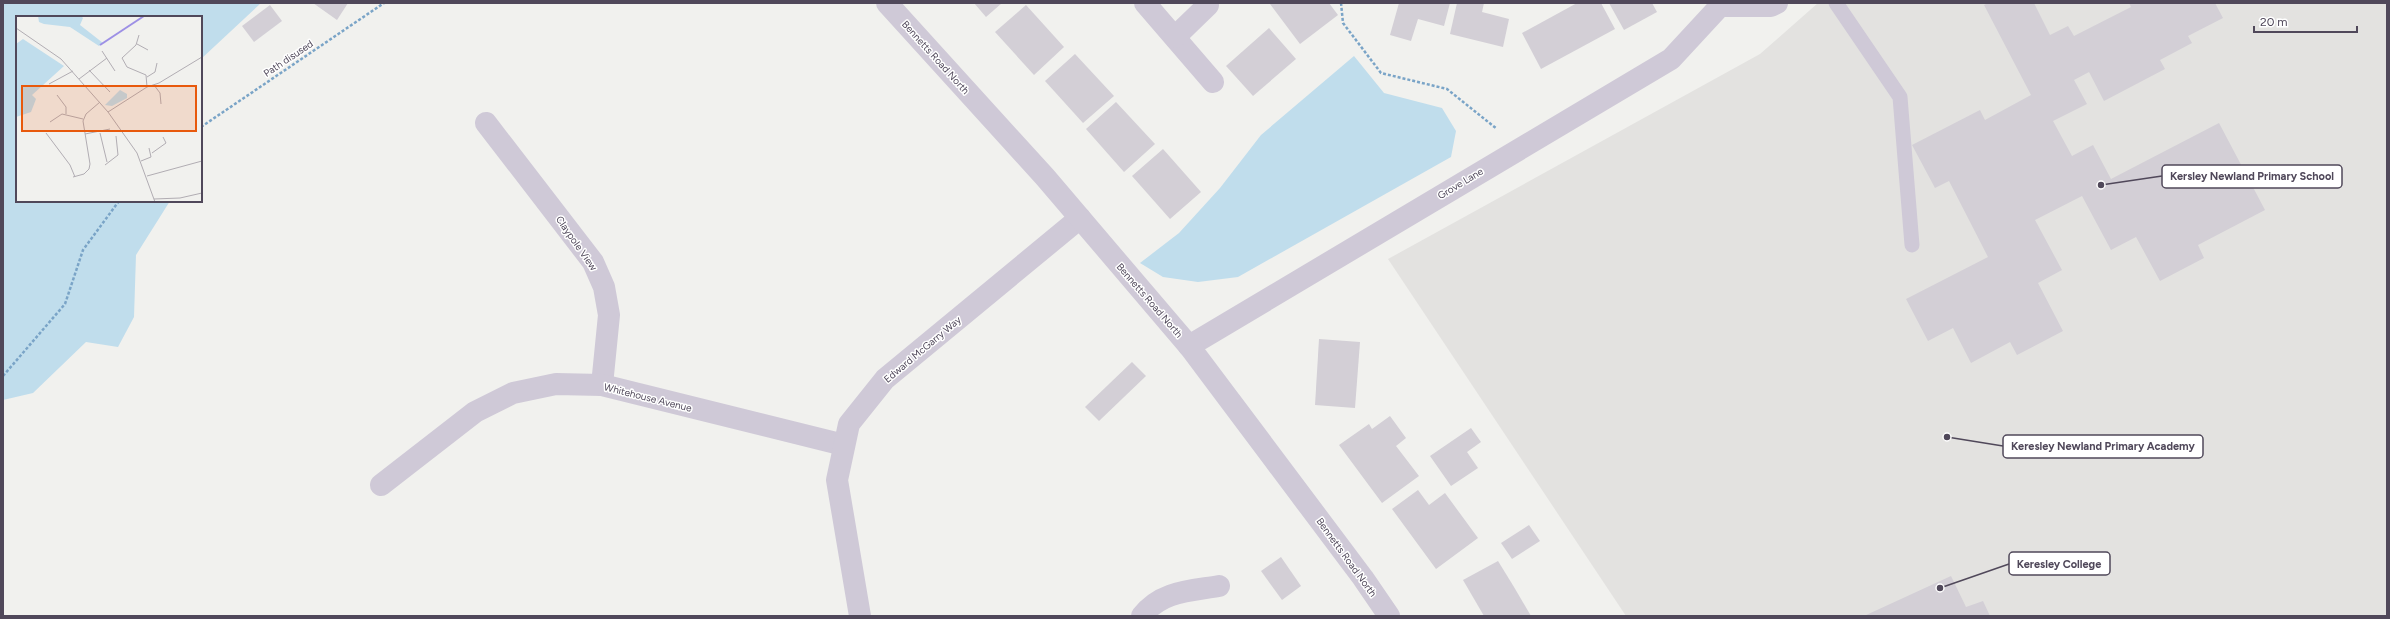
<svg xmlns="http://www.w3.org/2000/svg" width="2390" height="619" viewBox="0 0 2390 619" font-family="Figtree,sans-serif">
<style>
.education{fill:#e3e2e0}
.green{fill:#c0ddec}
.building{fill:#d3cfd6}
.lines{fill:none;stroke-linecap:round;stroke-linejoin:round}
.path{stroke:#7aa4c7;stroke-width:2.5;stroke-dasharray:3 2;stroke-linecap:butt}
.service{stroke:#cfc9d7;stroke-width:15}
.minor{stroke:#cfc9d7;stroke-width:22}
.tertiary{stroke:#cfc9d7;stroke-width:22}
.labels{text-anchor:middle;stroke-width:3;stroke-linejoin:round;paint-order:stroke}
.street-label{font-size:10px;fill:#50485a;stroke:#fff}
.inset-river{fill:none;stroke:#9d90e5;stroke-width:2}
.inset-road{fill:none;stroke:#b1adb3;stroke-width:1}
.view{fill:#e8590c;fill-opacity:0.15;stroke:#e8590c;stroke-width:2}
.inset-edge{fill:none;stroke:#50485a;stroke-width:2}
.leader{fill:none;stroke:#50485a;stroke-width:1.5}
.callout-dot{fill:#50485a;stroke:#fff;stroke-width:1.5}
.callout{fill:#fff;stroke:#50485a;stroke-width:1.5}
.callout-label{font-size:11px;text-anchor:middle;font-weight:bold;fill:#50485a}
</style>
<rect width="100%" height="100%" fill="#f1f1ee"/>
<!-- education -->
<path class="education" d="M1818,3H2387V616H1626L1388,259L1760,54Z"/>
<!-- green -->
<g class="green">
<path d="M3,3H261L201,59V17H17V201H170L136,255L134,317L118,347L86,342L33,393L3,400Z"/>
<path d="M1354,56L1384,93L1442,108L1456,131L1451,157L1238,277L1198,282L1163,277L1140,263L1179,233L1220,188L1261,135Z"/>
</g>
<!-- building -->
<g class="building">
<path d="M313,3H348L337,20Z"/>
<path d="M974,3H1002L986,17Z"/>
<path d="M1272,3H1329L1338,15L1300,44L1270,4Z"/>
<path d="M1399,3H1450L1444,26L1418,19L1411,41L1390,35Z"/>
<path d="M1457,3H1484L1482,12L1509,19L1503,47L1450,34Z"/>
<path d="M1577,3H1601L1615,29L1541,69L1522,33Z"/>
<path d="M1609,3H1652L1657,12L1624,30Z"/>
<path d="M1988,3H2034L2050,35L2068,26L2074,36L2131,7L2129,3H2215L2223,18L2188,36L2192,43L2160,60L2165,69L2104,101L2089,72L2074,80L2087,104L2053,121L2072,156L2093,145L2111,179L2219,123L2265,210L2198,245L2204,258L2160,281L2136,237L2111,250L2082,196L2035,220L2062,270L2038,283L2063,331L2017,355L2010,342L1971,363L1953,328L1928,341L1906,299L1988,257L1949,181L1935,188L1912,145L1980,110L1985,120L2031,95L1984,5Z"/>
<path d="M270,5L282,21L254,42L242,26Z"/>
<path d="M1026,5L1064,47L1034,75L995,32Z"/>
<path d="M1269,28L1296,59L1253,96L1226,66Z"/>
<path d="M1075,54L1114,96L1083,123L1045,81Z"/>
<path d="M1116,102L1155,144L1124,172L1086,129Z"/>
<path d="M1163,149L1201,192L1170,219L1132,176Z"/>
<path d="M1319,339L1360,342L1355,408L1315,405Z"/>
<path d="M1132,362L1146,376L1099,421L1085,407Z"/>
<path d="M1390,416L1406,438L1396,446L1419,476L1382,503L1339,445L1369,424L1372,429Z"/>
<path d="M1471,428L1481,442L1467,452L1478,468L1451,486L1430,456Z"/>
<path d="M1418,490L1429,505L1445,493L1478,538L1436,569L1392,509Z"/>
<path d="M1529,525L1540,541L1512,559L1501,543Z"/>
<path d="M1281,557L1301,586L1282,600L1261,571Z"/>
<path d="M1498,561L1514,587L1531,616H1484L1463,580Z"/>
<path d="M1951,576L1966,607L1983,601L1990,616H1864Z"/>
</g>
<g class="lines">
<!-- path -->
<g class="path">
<path d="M1341,3L1343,23L1381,73L1447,89L1497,129"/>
<path d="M201,127L384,3"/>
<path d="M3,376L65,304L83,250L119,201"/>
</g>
<!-- service -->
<path class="service" d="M1836,3L1900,97L1912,245"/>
<!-- minor -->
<g class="minor">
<path d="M1145,3L1213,82"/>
<path d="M1720,6H1771L1777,3"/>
<path d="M1175,37L1208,5"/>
<path d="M486,123L593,262L604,287L609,315L602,385"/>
<path d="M1189,346L1671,59L1720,6V3"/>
<path d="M381,485L475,412L513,393L556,384L602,385L844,445"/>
<path d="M860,616L837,480L849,424L885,379L1080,218"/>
<path d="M1142,616C1161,591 1190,591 1219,586"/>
</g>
<!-- tertiary -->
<path class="tertiary" d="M887,3L1045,177L1189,346L1363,578L1389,616"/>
</g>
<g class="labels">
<!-- street labels -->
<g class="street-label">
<text transform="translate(936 57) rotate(48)" y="4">Bennetts Road North</text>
<text transform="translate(288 58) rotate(-34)" y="4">Path disused</text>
<text transform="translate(1460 183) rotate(-31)" y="4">Grove Lane</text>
<text transform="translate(577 243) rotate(55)" y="4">Claypole View</text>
<text transform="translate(1150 300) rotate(49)" y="4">Bennetts Road North</text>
<text transform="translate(922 349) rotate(-40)" y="4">Edward McGarry Way</text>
<text transform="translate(648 397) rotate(14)" y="4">Whitehouse Avenue</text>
<text transform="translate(1347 557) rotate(54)" y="4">Bennetts Road North</text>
</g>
</g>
<!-- overview -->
<g transform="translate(16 16)">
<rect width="186" height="186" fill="#f1f1ee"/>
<path d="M22,0H65L67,2L64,9L87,27L83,30L54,11L28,8L23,6ZM7,23L48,50L16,79L20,83L15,96L0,101V28ZM104,74L111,78V82L96,90L89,89Z" fill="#c0ddec"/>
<path class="inset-river" d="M84,29L128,0"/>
<path class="inset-road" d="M0,12L45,43L92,96L121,137L139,186M123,19L120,29L106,42L111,51L130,59L131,71M121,28L132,34M86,35L99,55M73,54L94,76M131,61L139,56L141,47M63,63L91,42M33,68L57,55M138,69L144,77L145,88M41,79L50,91V98M92,96L131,71L143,67L186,41M34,106L46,98L67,103M30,117L54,149L59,161M84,117L91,146M69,118L94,113M136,137L150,127L147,121M125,145L135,141L133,132M89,149L102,139L100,120M131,160L186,145M57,161L68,158L73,153L74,148L67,105L70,98L84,86M138,183L164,182L186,177"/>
<path class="view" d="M6,70H180V115H6Z"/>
<rect width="186" height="186" class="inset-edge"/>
</g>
<!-- callouts -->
<path class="leader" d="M2101 185L2162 176M1947 437L2003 446M1940 588L2009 564"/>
<g class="callout-dot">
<circle cx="2101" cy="185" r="4"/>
<circle cx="1947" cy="437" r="4"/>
<circle cx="1940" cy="588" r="4"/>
</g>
<g class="callout">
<rect x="2162" y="165" width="180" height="23" rx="4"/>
<rect x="2003" y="435" width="200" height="23" rx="4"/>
<rect x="2009" y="552" width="101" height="23" rx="4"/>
</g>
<g class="callout-label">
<text x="2252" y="180">Kersley Newland Primary School</text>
<text x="2103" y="450">Keresley Newland Primary Academy</text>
<text x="2059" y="568">Keresley College</text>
</g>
<!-- border -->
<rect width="2390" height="619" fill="none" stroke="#50485a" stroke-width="8"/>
<!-- scale -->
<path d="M2254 26v6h103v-6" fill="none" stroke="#50485a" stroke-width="2"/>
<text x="2260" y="26" font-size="12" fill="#50485a" stroke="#ffffff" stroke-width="3" paint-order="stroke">20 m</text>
</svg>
